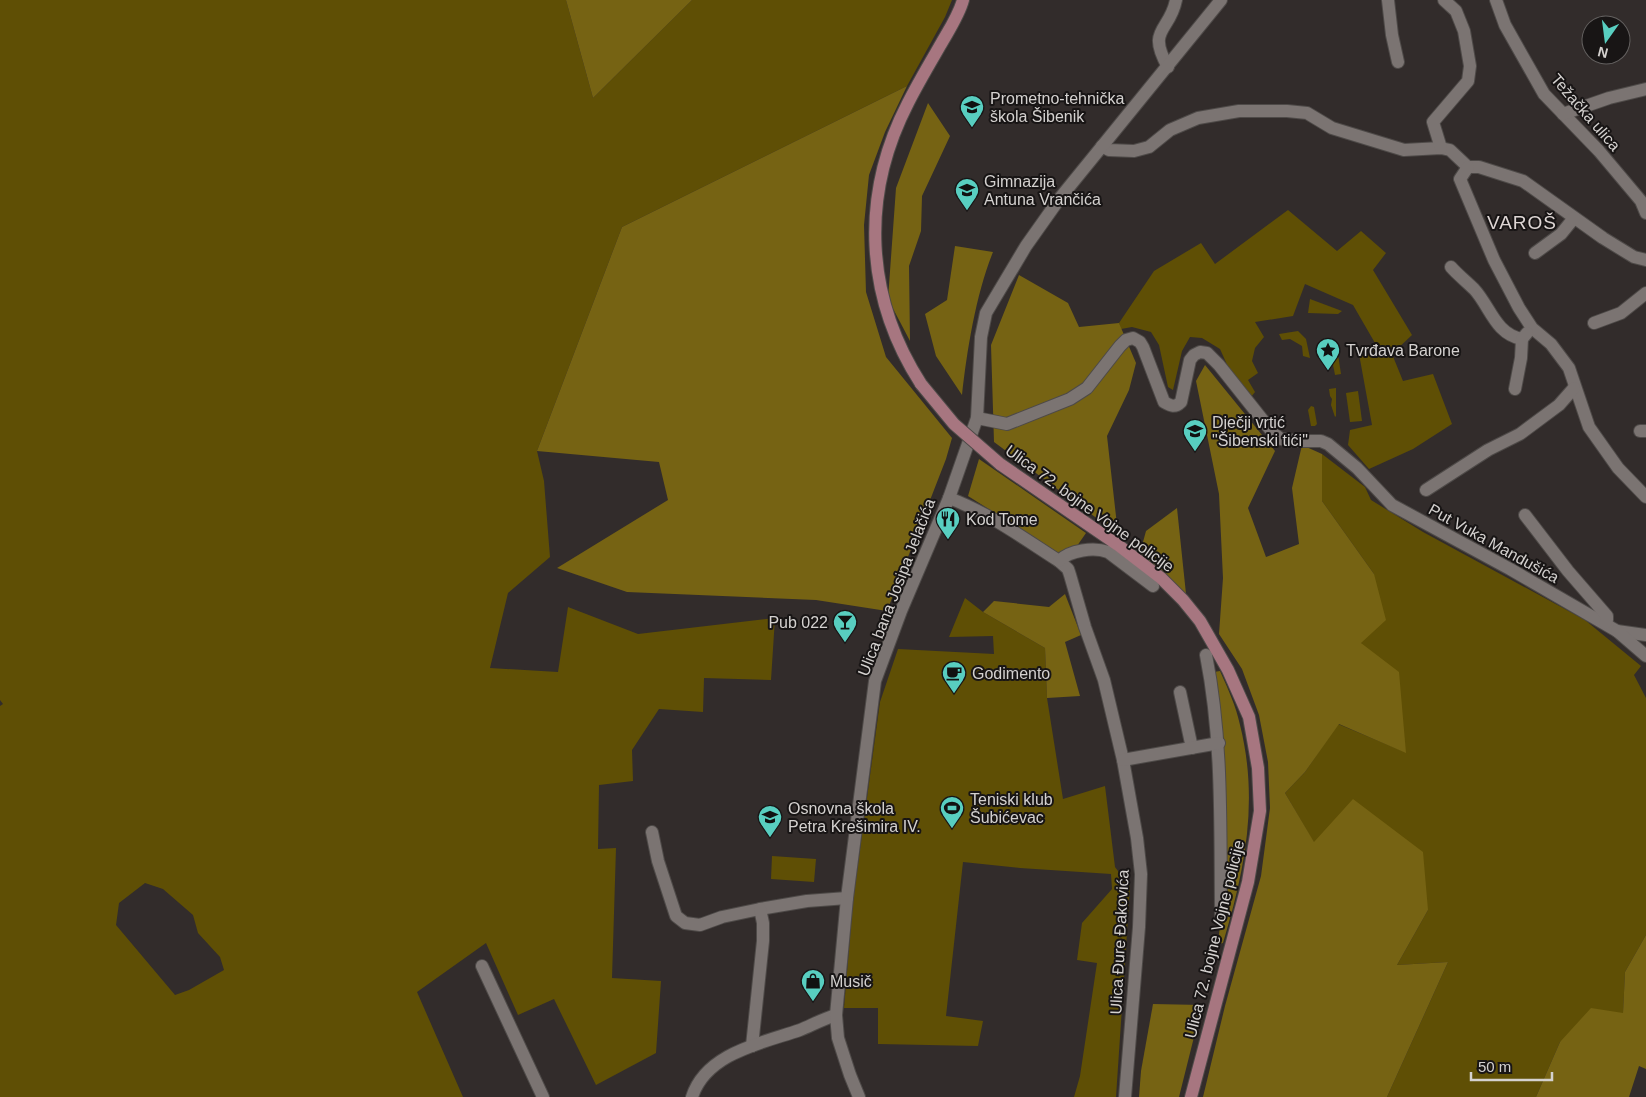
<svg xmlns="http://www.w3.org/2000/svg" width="1646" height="1097" viewBox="0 0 1646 1097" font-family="Helvetica,sans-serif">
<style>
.green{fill:#5f4f05;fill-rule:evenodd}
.forest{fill:#766313}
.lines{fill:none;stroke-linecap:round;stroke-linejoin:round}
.minor-casing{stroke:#4e4a48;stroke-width:14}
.major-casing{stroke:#4e4a48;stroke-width:14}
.minor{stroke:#7b7472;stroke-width:12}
.major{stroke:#a77680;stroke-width:12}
.major-bridge-casing{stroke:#4e4a48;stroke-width:14;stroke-linecap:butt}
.major-bridge{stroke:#a77680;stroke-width:12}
.labels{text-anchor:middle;stroke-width:4;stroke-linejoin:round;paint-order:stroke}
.poi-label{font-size:16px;fill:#d4d1cf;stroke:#181515;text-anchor:start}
.street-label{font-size:16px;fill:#d4d1cf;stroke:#181515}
.quarter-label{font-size:19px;letter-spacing:1px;fill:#ded6d4;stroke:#181515}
</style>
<rect width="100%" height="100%" fill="#322c2b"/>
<!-- green -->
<g class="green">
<path d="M0,0H566L593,98L692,0H952L945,17L907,86L622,227L537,451L544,481L550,557L508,593L490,668L558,672L568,607L638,634L775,618L771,680L704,678L703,712L659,709L632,750L633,781L599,785L598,849L616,848L612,978L661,981L656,1053L596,1085L554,999L518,1015L486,943L417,992L463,1097H0V706L3,704L0,700ZM145,883L163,889L193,915L198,933L220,957L224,970L189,990L175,995L116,925L119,903Z"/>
<path d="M1288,210L1337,251L1361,231L1386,253L1373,270L1412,335L1392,354L1403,381L1433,374L1452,424L1413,449L1369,469L1348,445L1350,430L1372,425L1359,354L1375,343L1353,305L1305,284L1293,316L1255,322L1264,337L1255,348L1252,361L1258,373L1248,380L1255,392L1251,397L1229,369L1220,349L1202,338L1190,337L1182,351L1173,390L1168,387L1159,345L1151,332L1132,327L1121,329L1119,323L1154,271L1201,243L1215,264Z"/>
<path d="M1310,299L1342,311L1338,314L1308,313Z"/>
<path d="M1298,331L1306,339L1310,358L1303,356L1302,346L1290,339L1282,340L1279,334Z"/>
<path d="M1337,348L1341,374L1335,375L1330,349Z"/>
<path d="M1336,388V416L1335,417L1331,405L1332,399L1330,396L1329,389Z"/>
<path d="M1358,391L1362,421L1350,422L1346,393Z"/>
<path d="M1311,406L1314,407L1317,424L1315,426H1311L1308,410Z"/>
<path d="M1322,454L1365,487L1371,500L1423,532L1585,620L1641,666L1634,675L1646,698V935L1625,972L1623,1014L1560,1042L1536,1097H1387L1448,962L1397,965L1428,910L1314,843L1285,793L1305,772L1338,724L1405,752L1361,643L1374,574L1322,501Z"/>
<path d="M965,598L983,612L1045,648L1047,698L1063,799L1105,786L1115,867L1130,887L1116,1097H1074L1080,1076L1097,963L1077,960L1082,923L1112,889L1111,874L1020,868L963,862L946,1016L983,1021L978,1046L878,1044V1008H844L853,901L880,702L898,649L994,654L993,636L949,637Z"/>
<path d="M772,856L816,859L814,882L771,879Z"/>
</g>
<!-- forest -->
<g class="forest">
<path d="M566,0H692L593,98Z"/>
<path d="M907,86L885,132L869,175L864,225L866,292L886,357L952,438L946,459L887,611L816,600L627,592L557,568L668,500L659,462L537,451L622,227Z"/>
<path d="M928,103L950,136L922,196L921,231L909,266L910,341L888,299L896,188Z"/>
<path d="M955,246L993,252C976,294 967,350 962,395L936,356L925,314L947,300Z"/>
<path d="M1019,275L1068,303L1079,327L1119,323L1136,363L1129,390L1107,436L1118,534L994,442L991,345Z"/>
<path d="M1205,365L1275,451L1248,508L1266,557L1299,544L1292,488L1302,445L1322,454V501L1374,574L1386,620L1361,643L1399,672L1406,753L1339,724L1305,772L1285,793L1314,842L1353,799L1423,852L1428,910L1397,965L1448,962L1387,1097H1203L1225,1006L1261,876L1270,808L1268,762L1259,715L1242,669L1219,634L1223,578L1219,494L1196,381Z"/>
<path d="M979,459L1086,533L1068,559L968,496Z"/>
<path d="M1177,508L1186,594L1140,553L1146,531Z"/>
<path d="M1065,594L1081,635L1065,642L1080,696L1047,698L1045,648L983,612L994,601L1049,607Z"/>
<path d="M1220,671C1228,689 1236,706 1240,725C1259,801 1245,870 1223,943L1218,944L1223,895L1214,672Z"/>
<path d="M1646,935V1069L1639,1066L1629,1097H1536L1560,1042L1591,1008L1623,1013L1625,972Z"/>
<path d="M1153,1004L1202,1005L1179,1097H1139L1141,1071Z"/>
</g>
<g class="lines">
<!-- minor casing -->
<g class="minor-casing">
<g id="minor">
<path d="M1388,0L1392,35L1398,62"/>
<path d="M1496,0L1505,25L1544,94L1599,151L1641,201L1646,213"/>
<path d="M1168,67C1146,28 1170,32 1176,0"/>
<path d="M1563,114L1609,98L1646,89"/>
<path d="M1102,146L1109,150L1134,151L1149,147L1170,130L1198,118L1239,111H1287L1307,113L1332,128L1404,150L1441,148L1450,150L1468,167H1479L1523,181L1603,238L1634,257L1646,260"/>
<path d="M1441,148L1433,122L1468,81L1470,66L1464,31L1456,11L1444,0"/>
<path d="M1468,167L1460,179L1494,260L1519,308L1532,328L1551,344L1569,368L1589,427L1618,468L1646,497"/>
<path d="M1535,253L1561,234L1574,218"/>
<path d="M1451,267C1458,275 1466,281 1474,289C1490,306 1495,334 1522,339"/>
<path d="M1594,323L1621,313L1646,293"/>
<path d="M1515,389L1521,358L1522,339L1527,333"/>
<path d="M977,418L1007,424L1070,399L1087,388L1120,346L1126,340L1133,338L1140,342L1143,347L1164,402C1171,406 1175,408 1181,402L1190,360L1194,355L1200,352L1207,353L1219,365L1273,433L1281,439L1298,441H1321L1328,444L1357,468L1392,505L1510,569L1617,631L1646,635"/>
<path d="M1640,431H1646"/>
<path d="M1426,490L1488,450L1520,434L1559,405L1574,388"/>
<path d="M949,498C989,513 1023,538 1059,561L1068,569L1070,575L1085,627L1104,680L1123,760L1137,838L1141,874L1139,927L1125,1097"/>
<path d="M1525,515L1568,571L1607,616V620L1605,623"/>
<path d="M1059,561C1070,550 1094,547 1108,552L1153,586"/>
<path d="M1617,631L1646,656"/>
<path d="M1206,655C1223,741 1220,828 1221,915"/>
<path d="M1180,692L1192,748"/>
<path d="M1123,760L1219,743"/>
<path d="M652,832L658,861L676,916L685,923L700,925L722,917L760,909L807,901L847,898"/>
<path d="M482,966L543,1097"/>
<path d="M752,1046L763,941V923L760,909"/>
<path d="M692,1097C706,1053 762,1043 800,1030C812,1025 823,1019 836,1015"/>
<path d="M859,1097L850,1075L838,1038L836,1015L847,898L875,681L901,611L949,498L977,418L981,337L986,313L1026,246L1060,198L1221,0"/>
</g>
</g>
<!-- major casing -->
<g class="major-casing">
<g id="major">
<path d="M921,384C865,297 860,196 908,103C918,83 930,63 941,44C949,30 959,15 963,0"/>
<path d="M1000,464L1118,545L1161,578L1183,600L1200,621L1228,670L1249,717L1258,768L1260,811L1248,882L1191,1097"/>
</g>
</g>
<!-- minor -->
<use href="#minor" class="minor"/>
<!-- major -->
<use href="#major" class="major"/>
<!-- major-bridge casing -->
<g class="major-bridge-casing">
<path id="major-bridge" d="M921,384L954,424L1000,464"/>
</g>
<!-- major-bridge -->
<use href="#major-bridge" class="major-bridge"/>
</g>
<!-- icons -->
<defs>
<g id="school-pin" transform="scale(1.25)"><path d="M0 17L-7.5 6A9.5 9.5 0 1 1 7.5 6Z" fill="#58cec0" stroke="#181515"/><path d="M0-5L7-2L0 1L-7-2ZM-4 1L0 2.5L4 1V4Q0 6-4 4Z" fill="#111"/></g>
<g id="sight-pin" transform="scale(1.25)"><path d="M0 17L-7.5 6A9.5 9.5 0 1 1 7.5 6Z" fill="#58cec0" stroke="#181515"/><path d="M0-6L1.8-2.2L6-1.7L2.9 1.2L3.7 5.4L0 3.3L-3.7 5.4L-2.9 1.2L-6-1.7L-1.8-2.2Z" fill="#111"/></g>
<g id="restaurant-pin" transform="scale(1.25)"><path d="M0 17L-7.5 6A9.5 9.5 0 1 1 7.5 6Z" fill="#58cec0" stroke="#181515"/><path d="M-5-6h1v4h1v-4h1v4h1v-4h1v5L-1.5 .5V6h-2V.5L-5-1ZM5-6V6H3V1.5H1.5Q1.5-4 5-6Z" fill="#111"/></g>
<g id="bar-pin" transform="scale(1.25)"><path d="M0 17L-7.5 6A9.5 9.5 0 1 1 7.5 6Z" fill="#58cec0" stroke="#181515"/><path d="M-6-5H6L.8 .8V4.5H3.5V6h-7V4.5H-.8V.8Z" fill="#111"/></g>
<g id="cafe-pin" transform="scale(1.25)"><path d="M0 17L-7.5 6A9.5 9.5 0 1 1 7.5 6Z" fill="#58cec0" stroke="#181515"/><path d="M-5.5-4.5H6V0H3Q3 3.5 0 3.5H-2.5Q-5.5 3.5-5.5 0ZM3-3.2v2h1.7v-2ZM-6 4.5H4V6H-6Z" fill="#111"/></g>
<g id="stadium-pin" transform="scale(1.25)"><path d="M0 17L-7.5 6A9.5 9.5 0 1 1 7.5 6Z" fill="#58cec0" stroke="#181515"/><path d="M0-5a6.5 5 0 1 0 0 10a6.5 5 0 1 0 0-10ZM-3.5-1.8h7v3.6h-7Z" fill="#111"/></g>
<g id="shop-pin" transform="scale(1.25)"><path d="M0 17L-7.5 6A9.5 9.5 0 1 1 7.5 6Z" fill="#58cec0" stroke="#181515"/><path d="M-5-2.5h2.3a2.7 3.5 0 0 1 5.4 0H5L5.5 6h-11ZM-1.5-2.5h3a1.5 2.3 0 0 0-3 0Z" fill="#111"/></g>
</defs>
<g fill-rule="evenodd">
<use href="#school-pin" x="972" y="107"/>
<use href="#school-pin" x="967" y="190"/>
<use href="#sight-pin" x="1328" y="350"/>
<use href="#school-pin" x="1195" y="431"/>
<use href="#restaurant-pin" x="948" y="519"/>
<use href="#bar-pin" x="845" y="622"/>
<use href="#cafe-pin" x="954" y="673"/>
<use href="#stadium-pin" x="952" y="808"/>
<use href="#school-pin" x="770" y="817"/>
<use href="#shop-pin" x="813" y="981"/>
</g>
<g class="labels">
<!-- poi labels -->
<g class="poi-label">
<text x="990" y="104">Prometno-tehnička<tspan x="990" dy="18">škola Šibenik</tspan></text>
<text x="984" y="187">Gimnazija<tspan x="984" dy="18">Antuna Vrančića</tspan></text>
<text x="1346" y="356">Tvrđava Barone</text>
<text x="1212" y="428">Dječji vrtić<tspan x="1212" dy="18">"Šibenski tići"</tspan></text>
<text x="966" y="525">Kod Tome</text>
<text x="828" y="628" text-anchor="end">Pub 022</text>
<text x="972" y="679">Godimento</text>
<text x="970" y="805">Teniski klub<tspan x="970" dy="18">Šubićevac</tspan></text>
<text x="788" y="814">Osnovna škola<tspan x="788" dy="18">Petra Krešimira IV.</tspan></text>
<text x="830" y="987">Musič</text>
</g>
<!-- street labels -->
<g class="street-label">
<text transform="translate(1586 112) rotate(49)" y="6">Težačka ulica</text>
<text transform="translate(1090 508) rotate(36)" y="6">Ulica 72. bojne Vojne policije</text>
<text transform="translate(1494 543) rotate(29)" y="6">Put Vuka Mandušića</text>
<text transform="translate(896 587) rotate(-69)" y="6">Ulica bana Josipa Jelačića</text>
<text transform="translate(1214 939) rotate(-76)" y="6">Ulica 72. bojne Vojne policije</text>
<text transform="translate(1119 942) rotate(-87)" y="6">Ulica Đure Đakovića</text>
</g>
<!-- quarter labels -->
<g class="quarter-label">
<text x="1522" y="229">VAROŠ</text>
</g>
</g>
<!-- north arrow -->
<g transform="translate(1606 40) rotate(194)"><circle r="24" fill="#181515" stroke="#63605f"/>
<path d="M0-4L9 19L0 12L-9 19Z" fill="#58cec0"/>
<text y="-8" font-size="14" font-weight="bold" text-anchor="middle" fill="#d4d1cf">N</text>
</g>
<!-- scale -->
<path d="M1471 1072v8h81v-8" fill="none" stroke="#d4d1cf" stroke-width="2.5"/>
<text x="1478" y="1072" font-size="15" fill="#d4d1cf" stroke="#181515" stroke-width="4" paint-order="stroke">50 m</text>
</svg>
